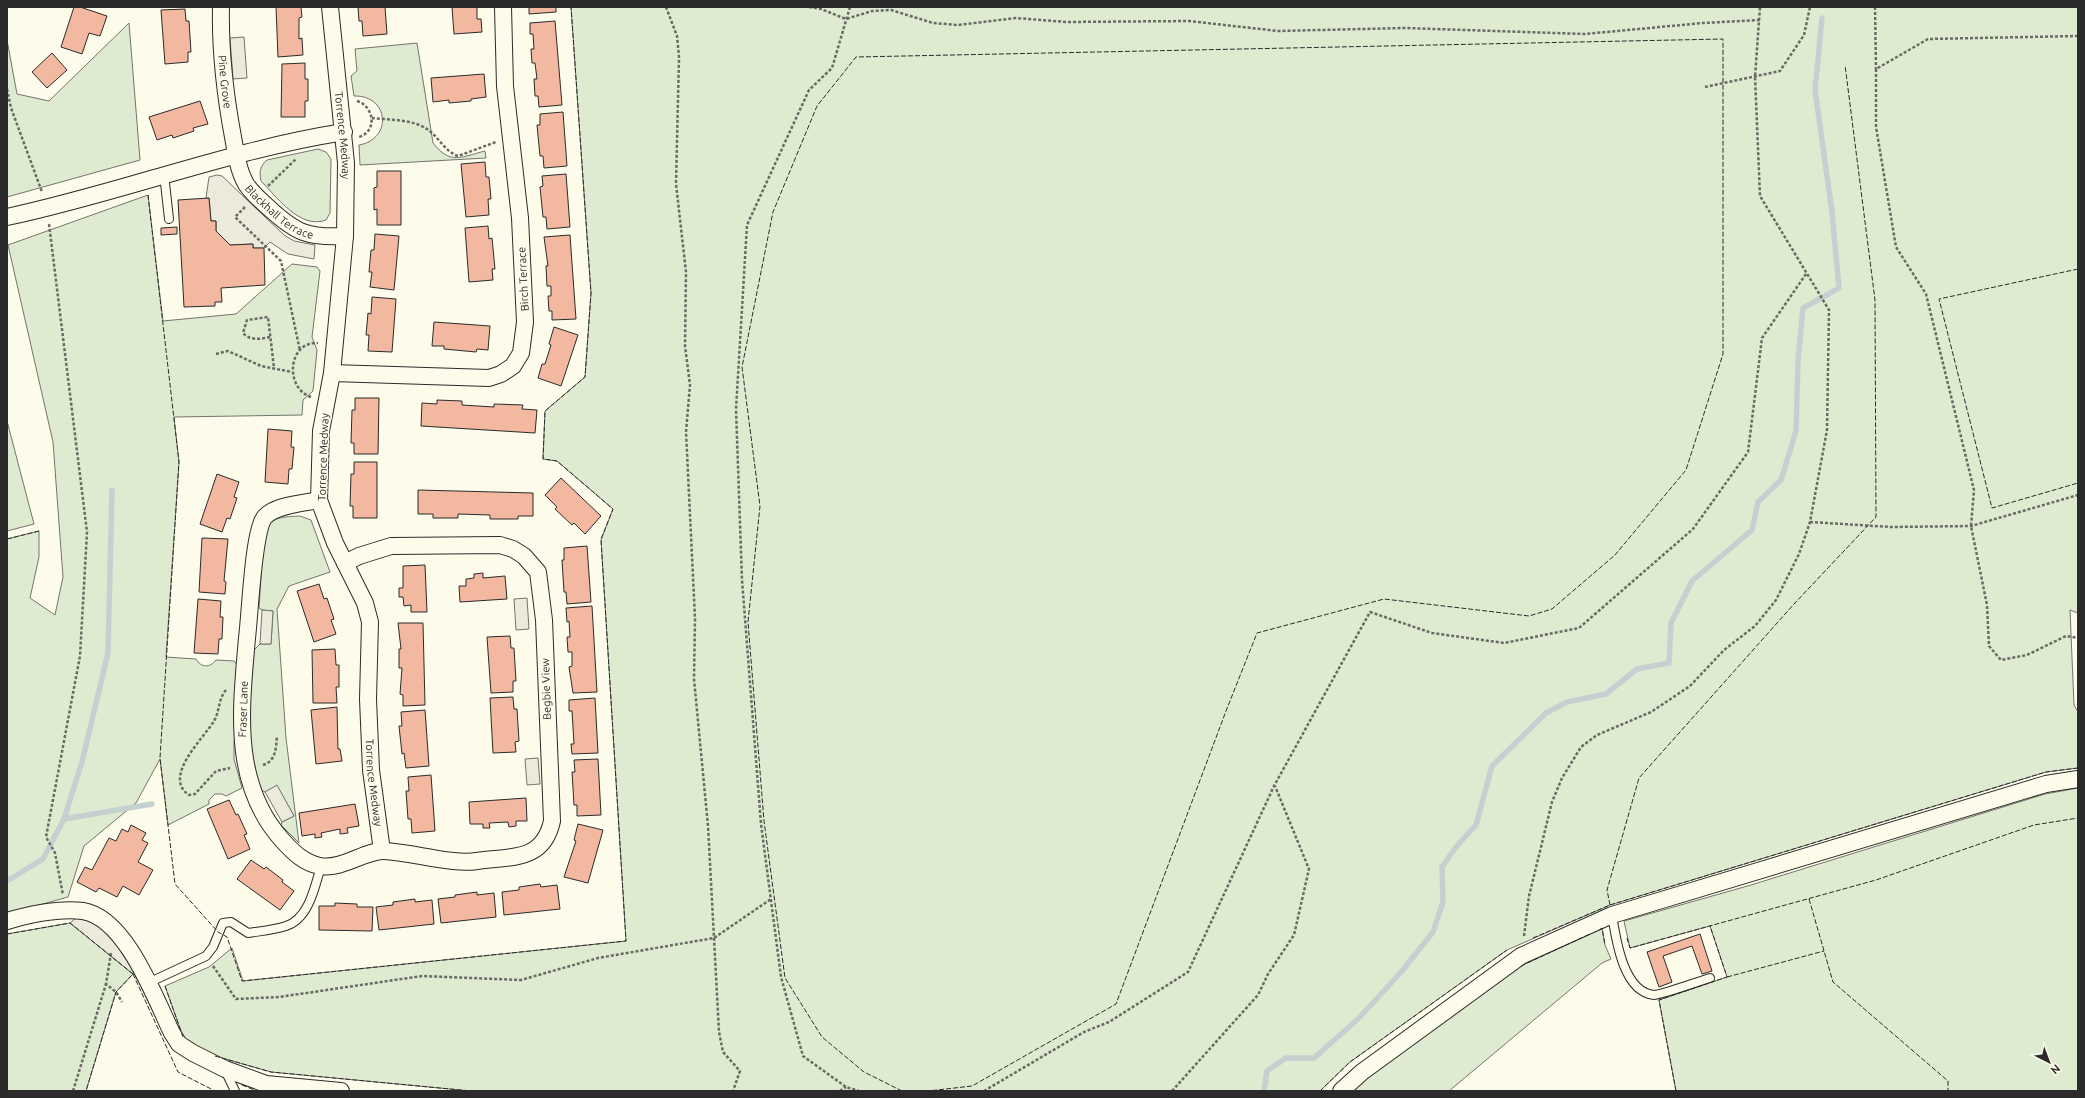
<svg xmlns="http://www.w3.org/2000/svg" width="2085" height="1098" viewBox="0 0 2085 1098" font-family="Ubuntu,sans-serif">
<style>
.green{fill:#deebd1;stroke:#74746e}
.parking{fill:#eceadb;stroke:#74746e}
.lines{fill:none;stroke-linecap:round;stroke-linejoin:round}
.stream{stroke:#c7d0d0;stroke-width:5.5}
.building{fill:#f2b8a0;stroke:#2b2b2b}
.lane-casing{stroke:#2b2b2b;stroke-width:10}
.street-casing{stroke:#2b2b2b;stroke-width:18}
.path{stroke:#6a6964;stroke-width:2.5;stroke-dasharray:3 2;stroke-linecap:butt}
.lane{stroke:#fdfbea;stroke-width:8}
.street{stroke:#fdfbea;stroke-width:16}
.fence{stroke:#2b2b2b;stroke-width:1;stroke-dasharray:5 2;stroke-linecap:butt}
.labels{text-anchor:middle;stroke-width:3;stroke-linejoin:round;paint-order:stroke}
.street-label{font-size:11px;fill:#2b2b2b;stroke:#fdfbea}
</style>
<rect width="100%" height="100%" fill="#fdfbea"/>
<!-- green -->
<g class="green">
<path d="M571,7H2078V613L2070,610L2074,705L2078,712V768L2046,772L1610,905L1507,950L1350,1062L1320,1091H471L271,1072L208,1054L185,1042L165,986L209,967L232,948L243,981L626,941L601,540L613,509L557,461L543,459L545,411L585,377L591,293Z"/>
<path d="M129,23L140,160L7,197V40L17,94L49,101Z"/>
<path d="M417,43L433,143C450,165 461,157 485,151L486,158L360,165L359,145C393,139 389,95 354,96L351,76L357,71L355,49Z"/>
<path d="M318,149L326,152L331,159L330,213L326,220C300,230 276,196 261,181C259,172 260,166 267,160Z"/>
<path d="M148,195L163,321L236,314L292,264L317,267L320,271L312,337L317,350L313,391L303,400L302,415L174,417L179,462L166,657L196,659C201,668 210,668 216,660L234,661L240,669L234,744V759L242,788L226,796L222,794H215L209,800V804L168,825L160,759L136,803L84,846L68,897L7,914V539L39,531V557L30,598L55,615L63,577L53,442L8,245Z"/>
<path d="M7,421L34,524L7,531Z"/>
<path d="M300,516L311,520L330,572L289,586L277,609L286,738L299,843L281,825L282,822L294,816L277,786L265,792L259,789L249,764L251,653L260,644H271L273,611L262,610L259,608L264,529C274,516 285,517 300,516Z"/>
<path d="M2078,788V1091H1676L1659,1000L1727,977L1710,926L1630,948L1624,921L1751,885L2045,794Z"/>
<path d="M70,923L133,974L116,992L86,1091H7V934Z"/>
<path d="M1602,928L1605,945L1611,959L1602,963L1449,1091H1351L1366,1077L1522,965Z"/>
</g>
<!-- parking -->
<g class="parking">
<path d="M244,37L247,78L233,79L230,38Z"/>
<path d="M217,175L222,176L284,235L294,241L315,245L314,259L288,254L270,242L264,248H253V244L230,245L216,231V221H211L209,198H206L209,177Z"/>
<path d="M527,598L529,629L516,630L514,599Z"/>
<path d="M262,610L273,611L271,644H260Z"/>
<path d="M538,758L540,784L527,785L525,759Z"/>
<path d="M277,785L294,816L282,822L265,792Z"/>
<path d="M84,911L138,962L133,974L70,923Z"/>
</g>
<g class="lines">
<!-- stream -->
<g class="stream">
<path d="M64,819L152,804"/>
<path d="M7,881L43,859L64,819L82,762L108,653L112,490"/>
<path d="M1264,1091L1267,1071L1286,1058H1314L1358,1019L1402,971L1433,932L1443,902L1442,867L1456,847L1476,825L1492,766L1546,713L1567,702L1606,694L1637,669L1669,663L1671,623L1692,581L1752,530L1758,502L1781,480L1796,431L1798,361L1803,308L1839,288L1832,212L1815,90L1822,18"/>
</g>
</g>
<!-- building -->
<g class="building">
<path d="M74,7H80L107,16L100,36L89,33L82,54L61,47Z"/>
<path d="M276,7H301L302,17L299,18V39L302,38L303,55L278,57Z"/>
<path d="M358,7H385L387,34L363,36L362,21H359Z"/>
<path d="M452,7H477V19H481L482,32L454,34Z"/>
<path d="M529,7H556V12L529,14Z"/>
<path d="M185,9L186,21H189L191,52H188V62L165,64L161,10Z"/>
<path d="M555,21L562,105L539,107L538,96H535L534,79H537L535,63H532L531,49H534L533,34H530V23Z"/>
<path d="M52,53L67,70L47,88L32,72Z"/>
<path d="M305,63V79H308V101H305V117H281L282,64Z"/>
<path d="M484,74L486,97L471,99V101L449,103V100L433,102L431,78Z"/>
<path d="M200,101L208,124L193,128L194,131L173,138L172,135L157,140L149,117Z"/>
<path d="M563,112L567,166L544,168L543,156H540L537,125H540V114Z"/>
<path d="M485,162L486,177H489L491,199H488L489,215L466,217L461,164Z"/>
<path d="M377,171H401V225H377V209L374,210V188L377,187Z"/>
<path d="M566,174L570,227L547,229L546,217H543L540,187L543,186L542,176Z"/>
<path d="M209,198L211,221H216V231L230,245L253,244V248H264L265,285L221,288L222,302H215V306L184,307L178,200Z"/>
<path d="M488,226L489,239L492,238L495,269H492L493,280L469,282L465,228Z"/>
<path d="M177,227V234L161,235V228Z"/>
<path d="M375,234L399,236L394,290L370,287L372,272H369L371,250H374Z"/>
<path d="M570,235L576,319L552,320V311H549L548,296H551V286H547L546,266H548L544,237Z"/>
<path d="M372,297L396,299L392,352L368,351L369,335H366L368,313L371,314Z"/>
<path d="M434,322L490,326L488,350L477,349L476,352L444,349V346H432Z"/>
<path d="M554,327L578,335L561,386L538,378L542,364H545L551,345L549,344Z"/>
<path d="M355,398H379L378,454H354V443H351L352,410H355Z"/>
<path d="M437,400L462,401V405L494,407V404L523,405L522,409L537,410L535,433L421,426L422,403L437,404Z"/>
<path d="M268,429L292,431L291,447H294L292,469H289L288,484L265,482Z"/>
<path d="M354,462H377V518H353V506H350L351,474H354Z"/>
<path d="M217,474L239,482L234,497L237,498L230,519L227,518L222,532L200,524Z"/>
<path d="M561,478L601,516L585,534L574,523L572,525L555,509L557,507L545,495Z"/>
<path d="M418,490L533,493V516H518V519H490V515L458,514V518H433V514H418Z"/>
<path d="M202,538L228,539L224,581L226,582L225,594L199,592Z"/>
<path d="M587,546L591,602L567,604L566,592H564L562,560H564V548Z"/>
<path d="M425,565L427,612H411V605L404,606L403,597H399V588H403V566Z"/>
<path d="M483,573V578L505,576L507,599L460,602L459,586H466V579L474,578V574Z"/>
<path d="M319,584L324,599L327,598L334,619L331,620L336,634L314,642L297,591Z"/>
<path d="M198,599L221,601L220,617H223L222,639H219L218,654L194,653Z"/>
<path d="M592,606L597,692L573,693L569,667L572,666V652H568L567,637H570L569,621L567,622L566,608Z"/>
<path d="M398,623H423L425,705L403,706V695L400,694L402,668H399V649H401Z"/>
<path d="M510,636L511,648H514L516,681H513V692L491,693L487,637Z"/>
<path d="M335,649L336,665H339V687H336L337,703H313L312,650Z"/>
<path d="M513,697L514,709H517L519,741L515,742L516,752L493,753L490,698Z"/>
<path d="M595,698L598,753L572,754L571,744H574L572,711H569V700Z"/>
<path d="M337,707L338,749H340L342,761L316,764L311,710Z"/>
<path d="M425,710L429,766L406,768L404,753L402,754L399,726H402L401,712Z"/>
<path d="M598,759L601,815L577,816V805H574L572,772H575L574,760Z"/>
<path d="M431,775L435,831L412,833L411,819H408L406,791H409L408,777Z"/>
<path d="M526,798L527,821H516V826L509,827L508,822L489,823L490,828H483V824H470L469,802Z"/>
<path d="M229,800L236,815L238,814L247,834L244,835L250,849L228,859L207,809Z"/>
<path d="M355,804L359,826L347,828L348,833L340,834V829L321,833L322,837L315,838V834L302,836L299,813Z"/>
<path d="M578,824L603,830L588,883L564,877L576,841L574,840Z"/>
<path d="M131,825L146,833L142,840L148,843L138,862L153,870L139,895L123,886L117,897L99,888L96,892L77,882L85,867L92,870L109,838L116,841L122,829L128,832Z"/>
<path d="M251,860L264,869L266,867L283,880L282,882L294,891L280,910L237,879Z"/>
<path d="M540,884L541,887L557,885L560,909L504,915L502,892L519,890V887Z"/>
<path d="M477,892V895L494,893L496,917L441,923L438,899L455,897V895Z"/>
<path d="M415,899V902L432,900L434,924L379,930L376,907L393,905V902Z"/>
<path d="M335,903L357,904V907H373L372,931L319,930V906H335Z"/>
<path d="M1700,934L1712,971L1702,974L1692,946L1663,956L1672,982L1659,987L1647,952Z"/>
</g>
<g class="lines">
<!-- lane casing -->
<g class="lane-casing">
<g id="lane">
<path d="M164,174L169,219"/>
<path d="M1612,915C1616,939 1623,992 1654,995C1661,995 1700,981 1710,978"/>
<path d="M148,983L206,956L213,947L223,923L231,922L248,933C261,931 274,930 286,926C309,919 315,886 321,866"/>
<path d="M225,1070L235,1091"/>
</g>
</g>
<!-- street casing -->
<g class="street-casing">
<g id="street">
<path id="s1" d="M221,7C220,51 225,94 233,137C236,153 238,170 246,184C252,193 261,201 269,208C296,233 308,238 345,236"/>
<path id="s2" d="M330,7L346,163L345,236L332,373L321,431L319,500L335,543L365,603L370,622L368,699L371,770L382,851"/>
<path d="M7,217C120,193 229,150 344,132"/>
<path d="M332,373L489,378L501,374L513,366L521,353L525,322L520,218L505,86L503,7"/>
<path d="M319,500C305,503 273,505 264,518C253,534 250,615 247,638C241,709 231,784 283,841C293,852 304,863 320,866C342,870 366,850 384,851C411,852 452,865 477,861C511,856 543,862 552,821L544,620L538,572L524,556L513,549L500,545L391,546L359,556L345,563"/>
<path d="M7,921C31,914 58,908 83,911C126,918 155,998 172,1033L179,1044L193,1053L225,1069L266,1084L341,1091"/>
<path d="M1341,1091L1362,1072L1521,956L1612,915L2046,784L2078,779"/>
</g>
</g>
<!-- path -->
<g class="path">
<path d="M666,7L677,36L679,57L676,184L686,272L685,346L690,385L686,432L695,618L694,679L708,826L719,1032L723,1052L740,1071L733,1091"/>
<path d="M809,7L821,9L846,19L872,11L891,10L933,23L958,25L1016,18L1066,22L1189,21L1278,31L1405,28L1585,34L1703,23L1761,20"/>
<path d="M850,7L832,68L809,90L747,225L736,409L742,580L761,824L781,977L803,1056L846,1087L859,1091"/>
<path d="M1875,7L1876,69"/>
<path d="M2078,36L1928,39L1876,69V127L1896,247L1926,294L1974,490L1971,526L1987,605L1989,646L2001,660L2027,655L2066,636L2078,638"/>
<path d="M1705,87L1780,71L1804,35L1810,7"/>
<path d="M7,89L11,108L42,192"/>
<path d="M357,101C374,106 378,131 359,137"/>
<path d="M372,118C389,120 412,119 427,129C439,137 444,151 458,156L496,142"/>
<path d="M268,186L296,159"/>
<path d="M245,207L235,217L281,261L300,351"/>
<path d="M49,224L87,532L80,656L46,837L55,853L63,895"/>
<path d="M270,337C260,339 250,341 243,333L247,320L268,317L274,368"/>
<path d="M216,354L228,351L261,366L292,372"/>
<path d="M311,397C284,388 288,341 318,343"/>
<path d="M1810,522L1891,527L1971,526L2078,495"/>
<path d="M226,690C218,699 220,711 214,721C203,739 162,777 189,795L195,794L216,771L230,768"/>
<path d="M263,765C276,761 276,748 277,736"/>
<path d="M1524,936L1529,896L1552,802L1562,778L1581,747L1597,735L1651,712L1690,686L1724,650L1755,626L1776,600L1799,554L1810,522L1827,430L1829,310L1760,196L1755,77L1760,7"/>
<path d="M111,953L106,984L116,992L122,1002"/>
<path d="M213,966L236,999L279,997L422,976L521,980L598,958L714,938L771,899"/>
<path d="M73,1091L106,984"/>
<path d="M840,1091L846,1087"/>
<path d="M984,1091L1084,1032L1109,1022L1188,972L1274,786L1370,612L1432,633L1504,643L1579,628L1693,529L1748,452L1762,338L1806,274"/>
<path d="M1172,1091L1258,995L1268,974L1294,935L1309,869L1275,786"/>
</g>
<!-- lane -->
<use href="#lane" class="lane"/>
<!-- street -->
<use href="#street" class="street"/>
<!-- fence -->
<g class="fence">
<path d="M148,195L179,462L160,758L175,884L218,932L227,937L242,981L626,941L601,539L613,509L557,461L543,459L545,411L585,377L591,293L571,7"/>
<path d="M2078,269L1939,299L1992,508L2078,483"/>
<path d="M7,539L39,531"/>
<path d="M1809,899L1833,982L1948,1081V1091"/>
<path d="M1610,905L1607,890L1639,778L1794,604L1876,517L1875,300L1845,65"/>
<path d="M1599,930L1602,928L1605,945"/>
<path d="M7,934L70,923L133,974L116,992L86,1091"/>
<path d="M1533,938L1610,905L2046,772L2078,768"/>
<path d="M1627,938L1630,948L1876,880L2034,825L2078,818"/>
<path d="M1521,966L1590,934"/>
<path d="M133,974L178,1072L215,1091"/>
<path d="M1727,977L1824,951"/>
<path d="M165,986L183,1037"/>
<path d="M215,1056L271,1072L471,1091"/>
<path d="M242,1085L257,1091"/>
<path d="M902,1091L864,1072L822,1037L785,978L764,821L748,622L760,506L742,367L773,212L817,106L856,57L1723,39V354L1686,470L1615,555L1552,609L1529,616L1384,599L1257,633L1226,711L1116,1004L972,1086L928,1091"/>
<path d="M1320,1091L1350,1062L1507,950"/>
<path d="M1676,1091L1659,1000L1727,977L1710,926"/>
</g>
</g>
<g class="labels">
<!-- street labels -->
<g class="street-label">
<text dy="4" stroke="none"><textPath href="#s1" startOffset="75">Pine Grove</textPath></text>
<text dy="4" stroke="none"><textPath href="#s2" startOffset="129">Torrence Medway</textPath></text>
<text dy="4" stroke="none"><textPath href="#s1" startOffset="224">Blackhall Terrace</textPath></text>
<text transform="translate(523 279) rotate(-93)" y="4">Birch Terrace</text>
<text transform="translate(323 457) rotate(-88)" y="4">Torrence Medway</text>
<text transform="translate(546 689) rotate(-92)" y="4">Begbie View</text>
<text transform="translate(243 709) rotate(-88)" y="4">Fraser Lane</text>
<text dy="4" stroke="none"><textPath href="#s2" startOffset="789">Torrence Medway</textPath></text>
</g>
</g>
<!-- border -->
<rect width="2085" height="1098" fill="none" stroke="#2b2b2b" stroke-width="16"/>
<!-- north arrow -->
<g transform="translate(2049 1062) rotate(138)" stroke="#fdfbea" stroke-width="3" paint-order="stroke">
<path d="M0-3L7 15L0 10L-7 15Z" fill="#2b2b2b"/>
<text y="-6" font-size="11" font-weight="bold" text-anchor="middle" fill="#2b2b2b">N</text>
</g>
</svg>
